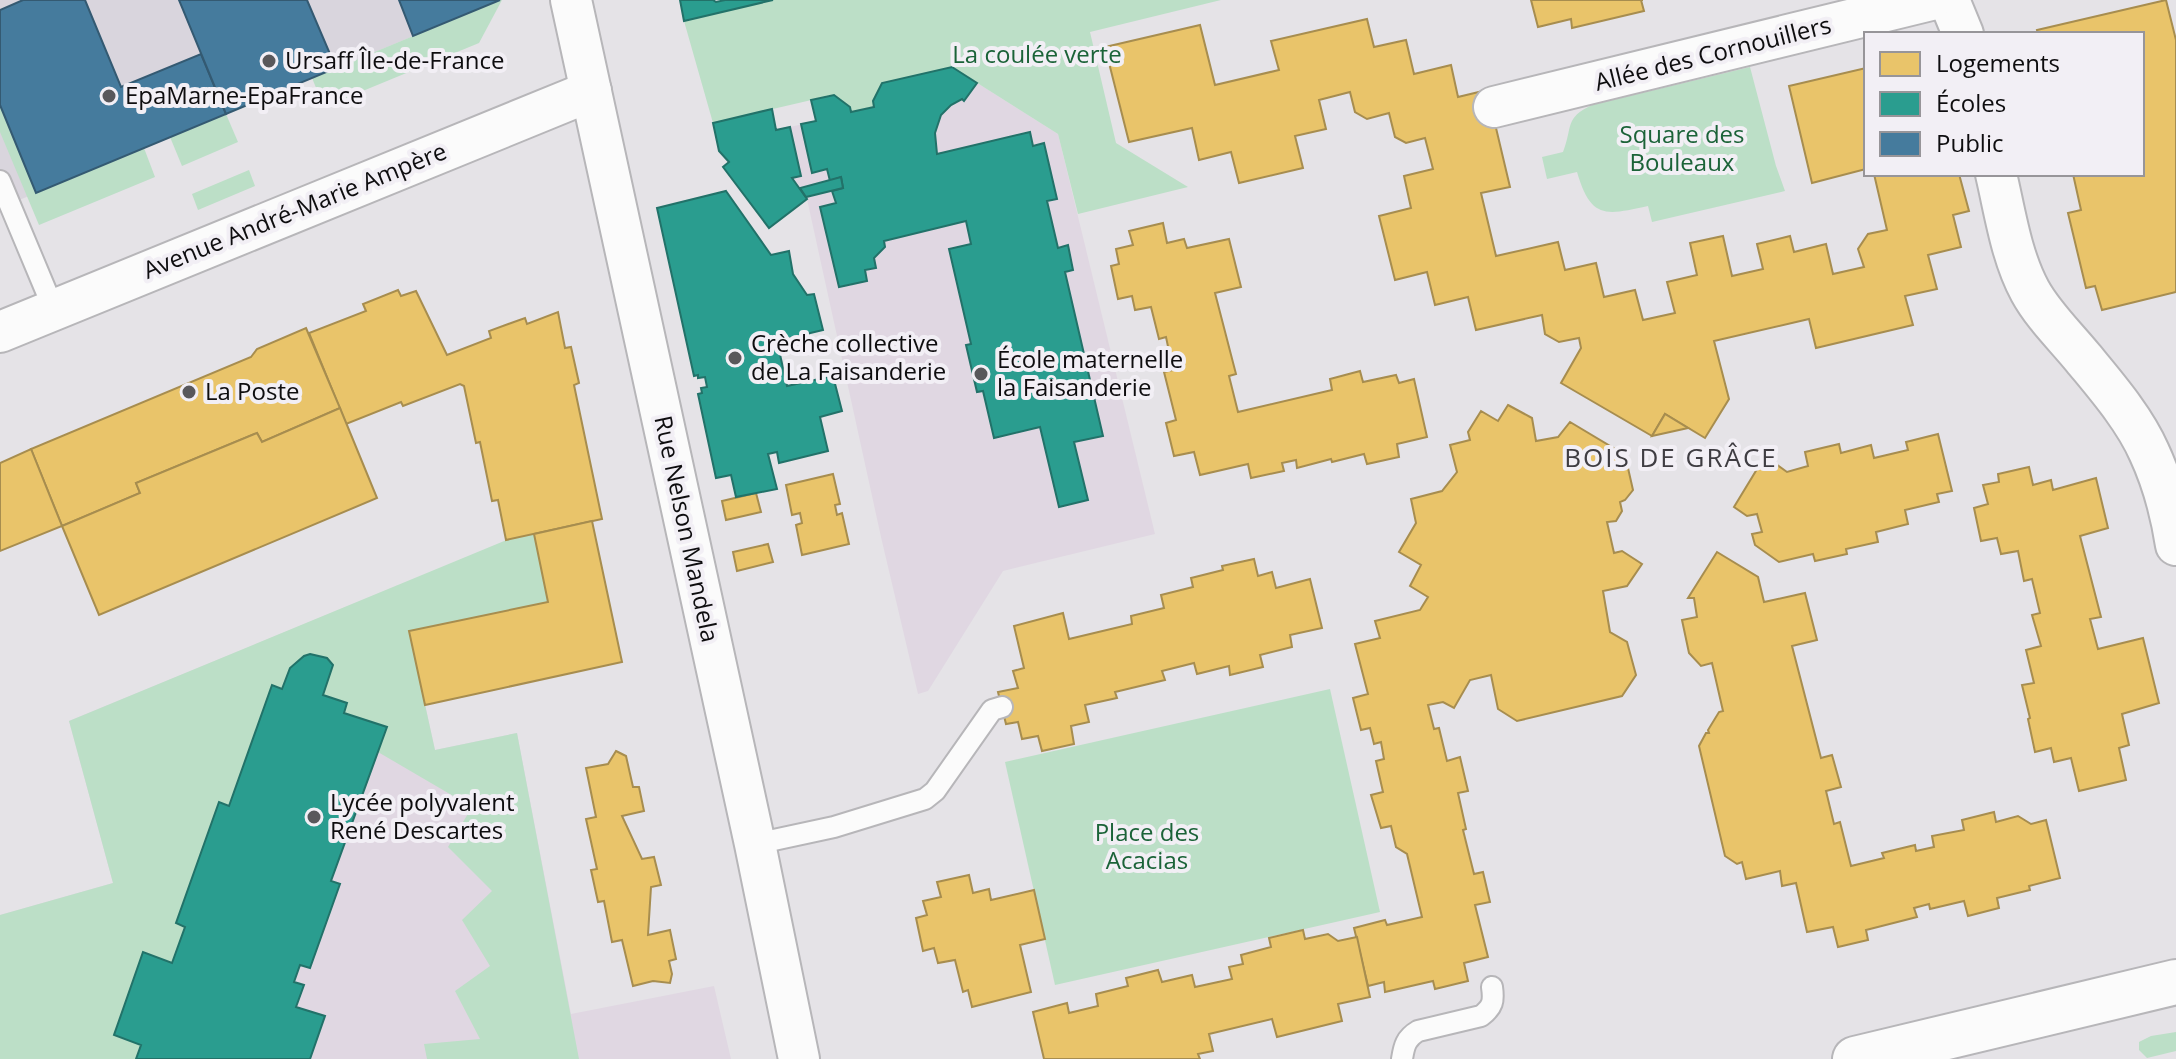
<svg xmlns="http://www.w3.org/2000/svg" width="2176" height="1059" viewBox="0 0 2176 1059" font-family="'Open Sans',sans-serif">
<style>
.built{fill:#d9d5dd}
.education{fill:#e0d7e2}
.green{fill:#bcdfc7}
.homes{fill:#e9c46a;stroke:#a78d4f;stroke-width:2}
.schools{fill:#2a9d8f;stroke:#227269;stroke-width:2}
.public{fill:#457b9d;stroke:#345a72;stroke-width:2}
.lines{fill:none;stroke-linecap:round;stroke-linejoin:round}
.service-casing{stroke:#b7b6b9;stroke-width:24}
.minor-casing{stroke:#b7b6b9;stroke-width:44}
.tertiary-casing{stroke:#b7b6b9;stroke-width:48}
.service{stroke:#fbfbfb;stroke-width:20}
.minor{stroke:#fbfbfb;stroke-width:40}
.tertiary{stroke:#fbfbfb;stroke-width:44}
.poi-dot{fill:#59585b;stroke:#f2eff5;stroke-width:3}
.labels{text-anchor:middle;stroke-width:8;stroke-linejoin:round;paint-order:stroke}
.street-label{font-size:24px;fill:#0e0d0f;stroke:#f2eff5}
.park-label{font-size:24px;fill:#1b6338;stroke:#f2eff5}
.poi-label{font-size:24px;fill:#0e0d0f;stroke:#f2eff5;text-anchor:start}
.neighbourhood-label{font-size:26px;letter-spacing:2px;fill:#3f3d42;stroke:#f2eff5}
</style>
<rect width="100%" height="100%" fill="#e5e3e7"/>
<!-- built -->
<path class="built" d="M0,0H500L0,208Z"/>
<!-- education -->
<g class="education">
<path d="M952,67L1058,134L1155,534L1003,571L928,691L918,694L881,537L807,199L792,178L801,176L790,127L816,121L811,100L834,95L850,107L874,106L873,101L882,83Z"/>
<path d="M399,585L435,750L517,733L571,1014L714,986L731,1059H0V915L113,883L69,721Z"/>
</g>
<!-- green -->
<g class="green">
<path d="M500,0H502L479,43L324,107L312,78Z"/>
<path d="M773,0H1221L1090,32L1116,143L1188,187L1078,214L1058,134L952,67L882,83L873,101L874,107L851,112L850,107L833,95L713,123L684,21Z"/>
<path d="M1750,67L1776,166L1785,191L1652,222L1648,206C1606,215 1591,220 1577,172L1547,179L1542,157L1563,152C1573,127 1564,118 1592,105Z"/>
<path d="M0,105L37,192L144,148L155,177L39,225L0,132Z"/>
<path d="M226,114L238,142L182,166L170,137Z"/>
<path d="M249,170L255,186L198,210L192,194Z"/>
<path d="M534,534L548,602L409,632L435,750L517,733L579,1059H427L424,1044L480,1039L455,991L490,966L462,920L492,891L448,847L472,807L378,752L386,727L344,713L347,703L323,695L333,665C321,649 299,653 290,670C287,676 285,683 282,689L272,686L229,805L219,803L176,923L185,927L172,963L143,953L114,1035L141,1045L136,1059H0V915L113,883L69,721L509,539Z"/>
<path d="M1330,689L1380,912L1055,985L1005,762Z"/>
<path d="M2176,1032V1051L2147,1058L2139,1050V1042L2151,1036Z"/>
</g>
<!-- homes -->
<g class="homes">
<path d="M1531,0H1643H1641L1644,11L1572,28L1571,19L1538,27Z"/>
<path d="M2166,0L2176,40V292L2102,310L2095,286L2086,288L2068,213L2081,210L2073,174H2142V34H2038L2037,30Z"/>
<path d="M1367,19L1374,47L1406,40L1414,74L1451,65L1458,97L1487,90L1510,187L1481,193L1496,256L1558,242L1565,270L1596,263L1604,297L1635,290L1643,320L1675,313L1667,282L1697,275L1690,243L1723,236L1732,276L1763,269L1757,244L1790,236L1794,252L1826,244L1833,274L1864,267L1858,249L1868,234L1887,230L1874,174H1959L1969,211L1953,215L1961,247L1928,255L1937,289L1905,296L1913,325L1816,348L1809,319L1714,341L1729,399L1705,438L1665,414L1652,436L1561,383L1581,348L1579,338L1559,342L1545,334L1542,315L1476,330L1468,297L1435,305L1427,272L1395,280L1379,216L1411,208L1404,176L1433,169L1425,138L1406,143L1395,137L1389,113L1367,119L1355,112L1350,92L1319,100L1326,129L1295,136L1303,168L1239,183L1231,152L1199,160L1192,128L1129,142L1105,47L1200,25L1215,85L1279,70L1271,41Z"/>
<path d="M1866,68V169L1812,183L1789,86Z"/>
<path d="M1163,223L1167,243L1184,239L1187,248L1229,239L1241,287L1215,293L1236,374L1229,376L1238,412L1332,390L1330,379L1360,371L1363,382L1396,375L1399,383L1414,379L1427,437L1397,444L1399,457L1367,464L1364,454L1332,462L1331,459L1297,468L1296,460L1282,463L1284,471L1251,478L1248,464L1200,475L1194,452L1174,456L1166,423L1176,420L1164,372L1173,370L1166,337L1159,339L1151,307L1135,310L1132,296L1118,299L1111,266L1119,264L1116,249L1133,245L1129,231Z"/>
<path d="M398,290L401,296L416,291L447,355L491,338L489,331L525,318L527,324L558,312L565,348L571,347L579,383L574,385L602,519L506,540L498,500L492,501L480,442L476,443L464,386L460,384L403,406L401,402L346,424L309,333L366,311L363,304Z"/>
<path d="M306,328L340,408L262,442L257,433L136,483L140,493L62,526L31,449L251,357L257,349Z"/>
<path d="M1508,405L1532,418L1536,441L1558,437L1570,422L1625,455L1633,490L1625,500L1620,502L1622,511L1616,521L1607,522L1614,553L1622,551L1642,564L1627,586L1603,591L1610,632L1627,642L1636,675L1622,696L1517,721L1498,709L1491,675L1470,680L1454,708L1443,702L1428,705L1434,729L1439,728L1447,761L1460,757L1468,791L1458,793L1466,829L1463,830L1474,874L1483,872L1490,902L1475,905L1488,957L1464,963L1468,981L1435,989L1433,981L1385,992L1384,982L1368,986L1354,928L1385,920L1387,925L1422,917L1407,854L1396,847L1391,826L1381,828L1371,795L1383,792L1376,761L1384,759L1381,742L1374,744L1370,728L1361,730L1353,698L1368,694L1355,644L1380,638L1375,621L1420,610L1428,597L1410,586L1421,565L1399,552L1416,523L1411,499L1442,491L1457,472L1450,445L1470,440L1468,432L1481,411L1498,421Z"/>
<path d="M340,408L377,498L99,615L62,526L140,493L136,483L257,433L262,442Z"/>
<path d="M1665,414L1688,428L1652,436Z"/>
<path d="M1938,434L1952,491L1937,494L1939,502L1905,510L1908,524L1876,532L1878,542L1846,549L1847,554L1815,561L1813,554L1779,562L1755,545L1752,534L1762,532L1757,514L1747,516L1734,507L1765,456L1787,472L1808,466L1805,452L1839,444L1841,453L1871,445L1874,458L1908,450L1906,442Z"/>
<path d="M31,449L62,526L0,551V463Z"/>
<path d="M2029,467L2033,485L2051,480L2053,490L2096,478L2108,528L2080,536L2101,617L2090,619L2098,649L2143,638L2159,703L2122,714L2129,745L2119,748L2126,780L2079,791L2071,758L2054,762L2051,748L2035,752L2028,719L2030,718L2022,685L2034,683L2026,650L2041,646L2032,615L2040,613L2032,579L2024,581L2018,551L2001,554L1997,538L1981,541L1974,508L1988,504L1983,485L1999,482L1998,474Z"/>
<path d="M833,474L840,504L835,505L837,515L842,513L849,544L802,555L796,525L802,523L800,513L792,515L786,485Z"/>
<path d="M756,493L761,512L726,520L722,501Z"/>
<path d="M592,521L622,662L425,705L409,631L548,602L534,534Z"/>
<path d="M768,544L773,562L737,571L733,552Z"/>
<path d="M1717,552L1758,577L1764,602L1805,593L1817,640L1792,646L1821,758L1832,755L1841,787L1826,791L1834,824L1840,822L1851,866L1884,858L1882,853L1915,845L1916,851L1934,847L1932,836L1964,830L1962,820L1994,812L1996,822L2018,816L2031,824L2046,820L2060,878L2029,886L2030,890L1997,898L1999,908L1968,916L1964,901L1930,909L1929,904L1914,908L1917,917L1866,930L1868,940L1838,947L1833,927L1807,932L1796,883L1782,886L1780,871L1746,879L1742,862L1737,864L1725,856L1699,746L1706,733H1709L1708,730L1719,712L1723,711L1712,663L1701,666L1689,653L1682,620L1697,617L1694,598H1688Z"/>
<path d="M1254,559L1258,576L1272,572L1276,588L1310,579L1322,628L1290,635L1292,647L1260,655L1263,667L1230,675L1229,666L1197,674L1194,663L1162,671L1165,680L1115,692L1117,698L1085,705L1089,722L1071,726L1074,744L1042,751L1038,736L1022,739L1018,722L1006,724L998,692L1018,688L1013,671L1024,668L1014,626L1063,613L1069,639L1132,624L1131,616L1164,608L1161,595L1193,587L1191,578L1223,570L1222,566Z"/>
<path d="M616,751L626,756L633,787H639L644,811L622,816L642,859L654,857L661,885L651,887L648,935L670,930L676,959L669,961L672,974L670,983L653,981L633,986L622,940L612,942L604,901L598,902L591,870L597,869L586,819L596,817L586,768L608,764Z"/>
<path d="M969,875L973,893L989,889L991,900L1034,890L1045,939L1020,945L1031,992L972,1007L968,990L963,992L955,960L938,963L934,948L923,951L916,918L927,915L923,901L941,897L937,882Z"/>
<path d="M1303,930L1305,939L1328,934L1338,941L1357,937L1370,997L1338,1004L1342,1021L1277,1037L1272,1019L1209,1034L1213,1051L1198,1054L1200,1059H1044L1033,1012L1067,1003L1069,1013L1098,1006L1096,994L1128,986L1126,978L1158,970L1162,982L1192,975L1195,987L1232,979L1229,967L1243,964L1241,955L1271,947L1269,938Z"/>
</g>
<!-- schools -->
<g class="schools">
<path d="M680,0H713L716,2L725,0H773L684,21Z"/>
<path d="M952,67L977,83L964,101L962,99L951,105L941,115L935,133L937,154L1030,132L1033,146L1044,143L1057,199L1047,201L1058,248L1068,245L1073,270L1065,272L1103,436L1074,442L1088,500L1059,507L1040,427L994,438L983,391L977,392L966,345L971,344L949,249L971,244L966,221L884,241L885,247L874,258L876,268L865,270L867,281L839,287L820,207L836,203L832,191L843,188L841,177L830,181L827,169L812,173L801,124L816,121L811,100L834,95L850,107L851,112L874,107L873,101L882,83Z"/>
<path d="M772,109L776,130L790,127L801,176L792,178L807,199L769,228L723,167L729,162L719,151L713,123Z"/>
<path d="M841,177L843,188L806,197L800,188Z"/>
<path d="M726,191L771,255L789,251L793,274L807,295L814,294L823,330L777,341L787,386L833,376L842,411L820,417L828,451L779,463L777,452L768,454L777,489L736,497L731,475L716,478L698,394L702,393L701,388L707,387L705,377L698,378V375L694,376L657,208Z"/>
<path d="M310,654L327,658L333,665L323,695L347,703L344,713L387,727L331,881L340,884L310,968L300,965L294,982L304,985L296,1007L325,1016L310,1059H136L141,1045L114,1035L143,952L172,963L185,927L176,923L219,802L229,806L272,685L282,689L290,668L304,656Z"/>
</g>
<!-- public -->
<g class="public">
<path d="M23,0H85L121,87L201,54L226,114L36,193L0,105V10Z"/>
<path d="M179,0H307L336,68L226,114Z"/>
<path d="M399,0H500L413,36Z"/>
</g>
<g class="lines">
<!-- service casing -->
<g class="service-casing">
<g id="service">
<path d="M0,181L54,310"/>
<path d="M755,844L834,827L925,799L935,791L992,710L1002,707"/>
<path d="M1402,1059C1404,1046 1406,1038 1418,1031L1481,1016C1493,1007 1494,1001 1492,987"/>
</g>
</g>
<!-- minor casing -->
<g class="minor-casing">
<g id="minor">
<path d="M571,0L755,844L799,1059"/>
<path d="M1949,0L1963,34"/>
<path d="M1494,107L1931,0"/>
<path d="M1996,174C2005,212 2011,256 2030,291C2043,315 2065,336 2083,358C2106,386 2134,418 2149,452C2163,482 2171,513 2176,545"/>
<path d="M0,332L591,91"/>
</g>
</g>
<!-- tertiary casing -->
<g class="tertiary-casing">
<path id="tertiary" d="M1855,1059L2176,982"/>
</g>
<!-- service -->
<use href="#service" class="service"/>
<!-- minor -->
<use href="#minor" class="minor"/>
<!-- tertiary -->
<use href="#tertiary" class="tertiary"/>
</g>
<!-- markers -->
<g class="poi-dot">
<circle cx="269" cy="61" r="8"/>
<circle cx="109" cy="96" r="8"/>
<circle cx="735" cy="358" r="8"/>
<circle cx="981" cy="374" r="8"/>
<circle cx="189" cy="392" r="8"/>
<circle cx="314" cy="817" r="8"/>
</g>
<g class="labels">
<!-- street labels -->
<g class="street-label">
<text transform="translate(1713 54) rotate(-14)" y="8">Allée des Cornouillers</text>
<text transform="translate(295 211) rotate(-22)" y="8">Avenue André-Marie Ampère</text>
<text transform="translate(686 529) rotate(78)" y="8">Rue Nelson Mandela</text>
</g>
<!-- park labels -->
<g class="park-label">
<text x="1037" y="63">La coulée verte</text>
<text x="1682" y="143">Square des<tspan x="1682" dy="28">Bouleaux</tspan></text>
<text x="1147" y="841">Place des<tspan x="1147" dy="28">Acacias</tspan></text>
</g>
<!-- poi labels -->
<g class="poi-label">
<text x="285" y="69">Ursaff Île-de-France</text>
<text x="125" y="104">EpaMarne-EpaFrance</text>
<text x="751" y="352">Crèche collective<tspan x="751" dy="28">de La Faisanderie</tspan></text>
<text x="997" y="368">École maternelle<tspan x="997" dy="28">la Faisanderie</tspan></text>
<text x="205" y="400">La Poste</text>
<text x="330" y="811">Lycée polyvalent<tspan x="330" dy="28">René Descartes</tspan></text>
</g>
<!-- neighbourhood labels -->
<g class="neighbourhood-label">
<text x="1671" y="467">BOIS DE GRÂCE</text>
</g>
</g>
<!-- legend -->
<rect x="1864" y="32" width="280" height="144" fill="#f2eff5" stroke="#979599" stroke-width="2"/>
<rect x="1880" y="52" width="40" height="24" fill="#e9c46a" stroke="#979599" stroke-width="2"/>
<text x="1936" y="72" font-size="24" fill="#0e0d0f">Logements</text>
<rect x="1880" y="92" width="40" height="24" fill="#2a9d8f" stroke="#979599" stroke-width="2"/>
<text x="1936" y="112" font-size="24" fill="#0e0d0f">Écoles</text>
<rect x="1880" y="132" width="40" height="24" fill="#457b9d" stroke="#979599" stroke-width="2"/>
<text x="1936" y="152" font-size="24" fill="#0e0d0f">Public</text>
</svg>
